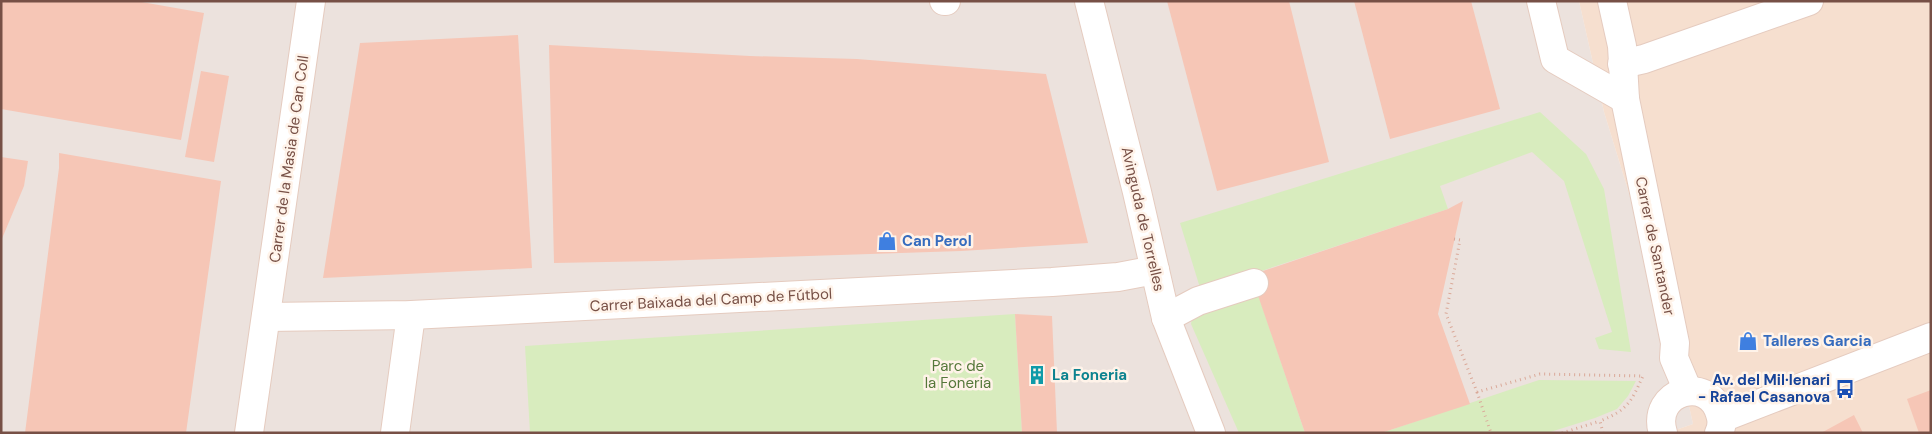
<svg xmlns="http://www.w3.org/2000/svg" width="1932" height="434" viewBox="0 0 1932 434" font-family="'DM Sans',sans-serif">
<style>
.residential{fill:#f6dfcf}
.industrial{fill:#ece2dd}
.green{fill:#d8ecbe}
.building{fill:#f6c6b6}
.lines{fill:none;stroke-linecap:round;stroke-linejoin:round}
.minor-casing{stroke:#e5cbbf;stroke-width:30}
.path{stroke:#daa999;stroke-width:3;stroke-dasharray:1 4;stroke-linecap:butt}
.minor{stroke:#fff;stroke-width:28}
.labels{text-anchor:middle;stroke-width:5;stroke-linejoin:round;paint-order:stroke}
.street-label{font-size:15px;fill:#775046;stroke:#fff3e9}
.shop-label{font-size:15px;font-weight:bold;fill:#366cbe;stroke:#fff3e9;text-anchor:start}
.park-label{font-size:15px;fill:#55783a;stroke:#fff3e9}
.culture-label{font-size:15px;font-weight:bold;fill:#0d838f;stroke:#fff3e9;text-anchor:start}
.transit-label{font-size:15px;font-weight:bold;fill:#164399;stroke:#fff3e9;text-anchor:end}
</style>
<rect width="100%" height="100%" fill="#feeee1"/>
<!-- residential -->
<path class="residential" d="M1579,1H1931V433H1667L1693,424L1675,343L1604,112Z"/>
<!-- industrial -->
<path class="industrial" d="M1,1H1579L1604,112L1675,343L1693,424L1667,433H1Z"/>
<!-- green -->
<g class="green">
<path d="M1540,112L1586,154L1604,189L1631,352L1599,349L1595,338L1612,332L1564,181L1532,152L1440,186L1448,209L1201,291L1180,223Z"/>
<path d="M1257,291L1305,433H1239L1191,324L1192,318Z"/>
<path d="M1015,314L1022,433H530L525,346Z"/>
<path d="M1539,380L1636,381L1628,396L1617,409L1595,418L1547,433H1381Z"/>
</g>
<!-- building -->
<g class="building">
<path d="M1,1H136L204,13L181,140L1,109Z"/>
<path d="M1167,1H1289L1329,162L1217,191Z"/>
<path d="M1354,1H1471L1500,109L1390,139Z"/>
<path d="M518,35L532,268L323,278L360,43Z"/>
<path d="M549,45L750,56L857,59L1046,74L1088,243L961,251L658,261L554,263Z"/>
<path d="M201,71L229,76L214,162L185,157Z"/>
<path d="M59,153L221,181L186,433H25L59,168Z"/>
<path d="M1,157L28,161L24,186L1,241Z"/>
<path d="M1463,201L1438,314L1470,404L1381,433H1305L1251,275L1448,209Z"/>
<path d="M1015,314L1052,316L1057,433H1022Z"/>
<path d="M1931,390V433H1919L1907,399Z"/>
<path d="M1854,415L1863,433H1821Z"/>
</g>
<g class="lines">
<!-- minor casing -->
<g class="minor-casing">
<g id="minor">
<path d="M944,1H946"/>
<path d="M1089,1L1137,192L1166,318L1211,433"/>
<path d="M1541,1L1555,59L1625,99"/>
<path d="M1612,1L1622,46L1625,99L1675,343L1674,358L1688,391"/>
<path d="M1622,64L1644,59L1809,1"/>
<path d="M266,317L411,315L1052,282L1118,277L1155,270"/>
<path d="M1166,318L1198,301L1254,283"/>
<path d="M1722,418L1931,337"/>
<path d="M249,433L311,1"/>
<path d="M395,433L411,315"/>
<path d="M1663,433C1650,391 1709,374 1720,414C1722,420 1722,427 1719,433"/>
</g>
</g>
<!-- path -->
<g class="path">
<path d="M1454,239L1460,240L1446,314L1477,392L1540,374L1643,376C1631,402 1628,410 1600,421L1603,433"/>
<path d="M1477,392L1491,433"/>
<path d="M1562,433L1600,421"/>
</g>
<!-- minor -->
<use href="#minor" class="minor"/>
</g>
<!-- icons -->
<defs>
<g id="shop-bare" transform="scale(1.5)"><path d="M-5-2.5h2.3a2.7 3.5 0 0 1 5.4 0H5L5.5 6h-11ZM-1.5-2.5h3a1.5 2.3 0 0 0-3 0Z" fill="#3f7fe0" stroke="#fff3e9" stroke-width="2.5" paint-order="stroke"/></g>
<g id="building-bare" transform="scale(1.5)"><path d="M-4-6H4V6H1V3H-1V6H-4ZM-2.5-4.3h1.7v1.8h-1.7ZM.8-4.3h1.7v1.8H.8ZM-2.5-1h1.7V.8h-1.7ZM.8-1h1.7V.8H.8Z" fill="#0f9aa8" stroke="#fff3e9" stroke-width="2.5" paint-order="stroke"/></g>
<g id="bus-bare" transform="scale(1.5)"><path d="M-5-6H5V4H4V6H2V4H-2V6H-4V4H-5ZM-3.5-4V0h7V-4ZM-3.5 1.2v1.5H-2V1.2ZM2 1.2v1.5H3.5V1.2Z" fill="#1a4fb4" stroke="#fff3e9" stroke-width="2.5" paint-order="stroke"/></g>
</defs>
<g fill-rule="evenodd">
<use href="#shop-bare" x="887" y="241"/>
<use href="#shop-bare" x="1748" y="341"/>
<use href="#building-bare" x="1037" y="375"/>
<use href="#bus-bare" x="1845" y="389"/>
</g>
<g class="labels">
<!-- street labels -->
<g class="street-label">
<text transform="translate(289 159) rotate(-82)" y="5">Carrer de la Masia de Can Coll</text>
<text transform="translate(1143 219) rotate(77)" y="5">Avinguda de Torrelles</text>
<text transform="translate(1655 246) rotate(78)" y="5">Carrer de Santander</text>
<text transform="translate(711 300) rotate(-3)" y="5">Carrer Baixada del Camp de Fútbol</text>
</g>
<!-- shop labels -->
<g class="shop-label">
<text x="902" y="246">Can Perol</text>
<text x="1763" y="346">Talleres Garcia</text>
</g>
<!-- park labels -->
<g class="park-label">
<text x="958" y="371">Parc de<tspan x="958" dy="17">la Foneria</tspan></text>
</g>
<!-- culture labels -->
<g class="culture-label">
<text x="1052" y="380">La Foneria</text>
</g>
<!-- transit labels -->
<g class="transit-label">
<text x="1830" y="385">Av. del Mil·lenari<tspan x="1830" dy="17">- Rafael Casanova</tspan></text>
</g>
</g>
<!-- border -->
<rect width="1932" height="434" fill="none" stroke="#775046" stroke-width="5"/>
</svg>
